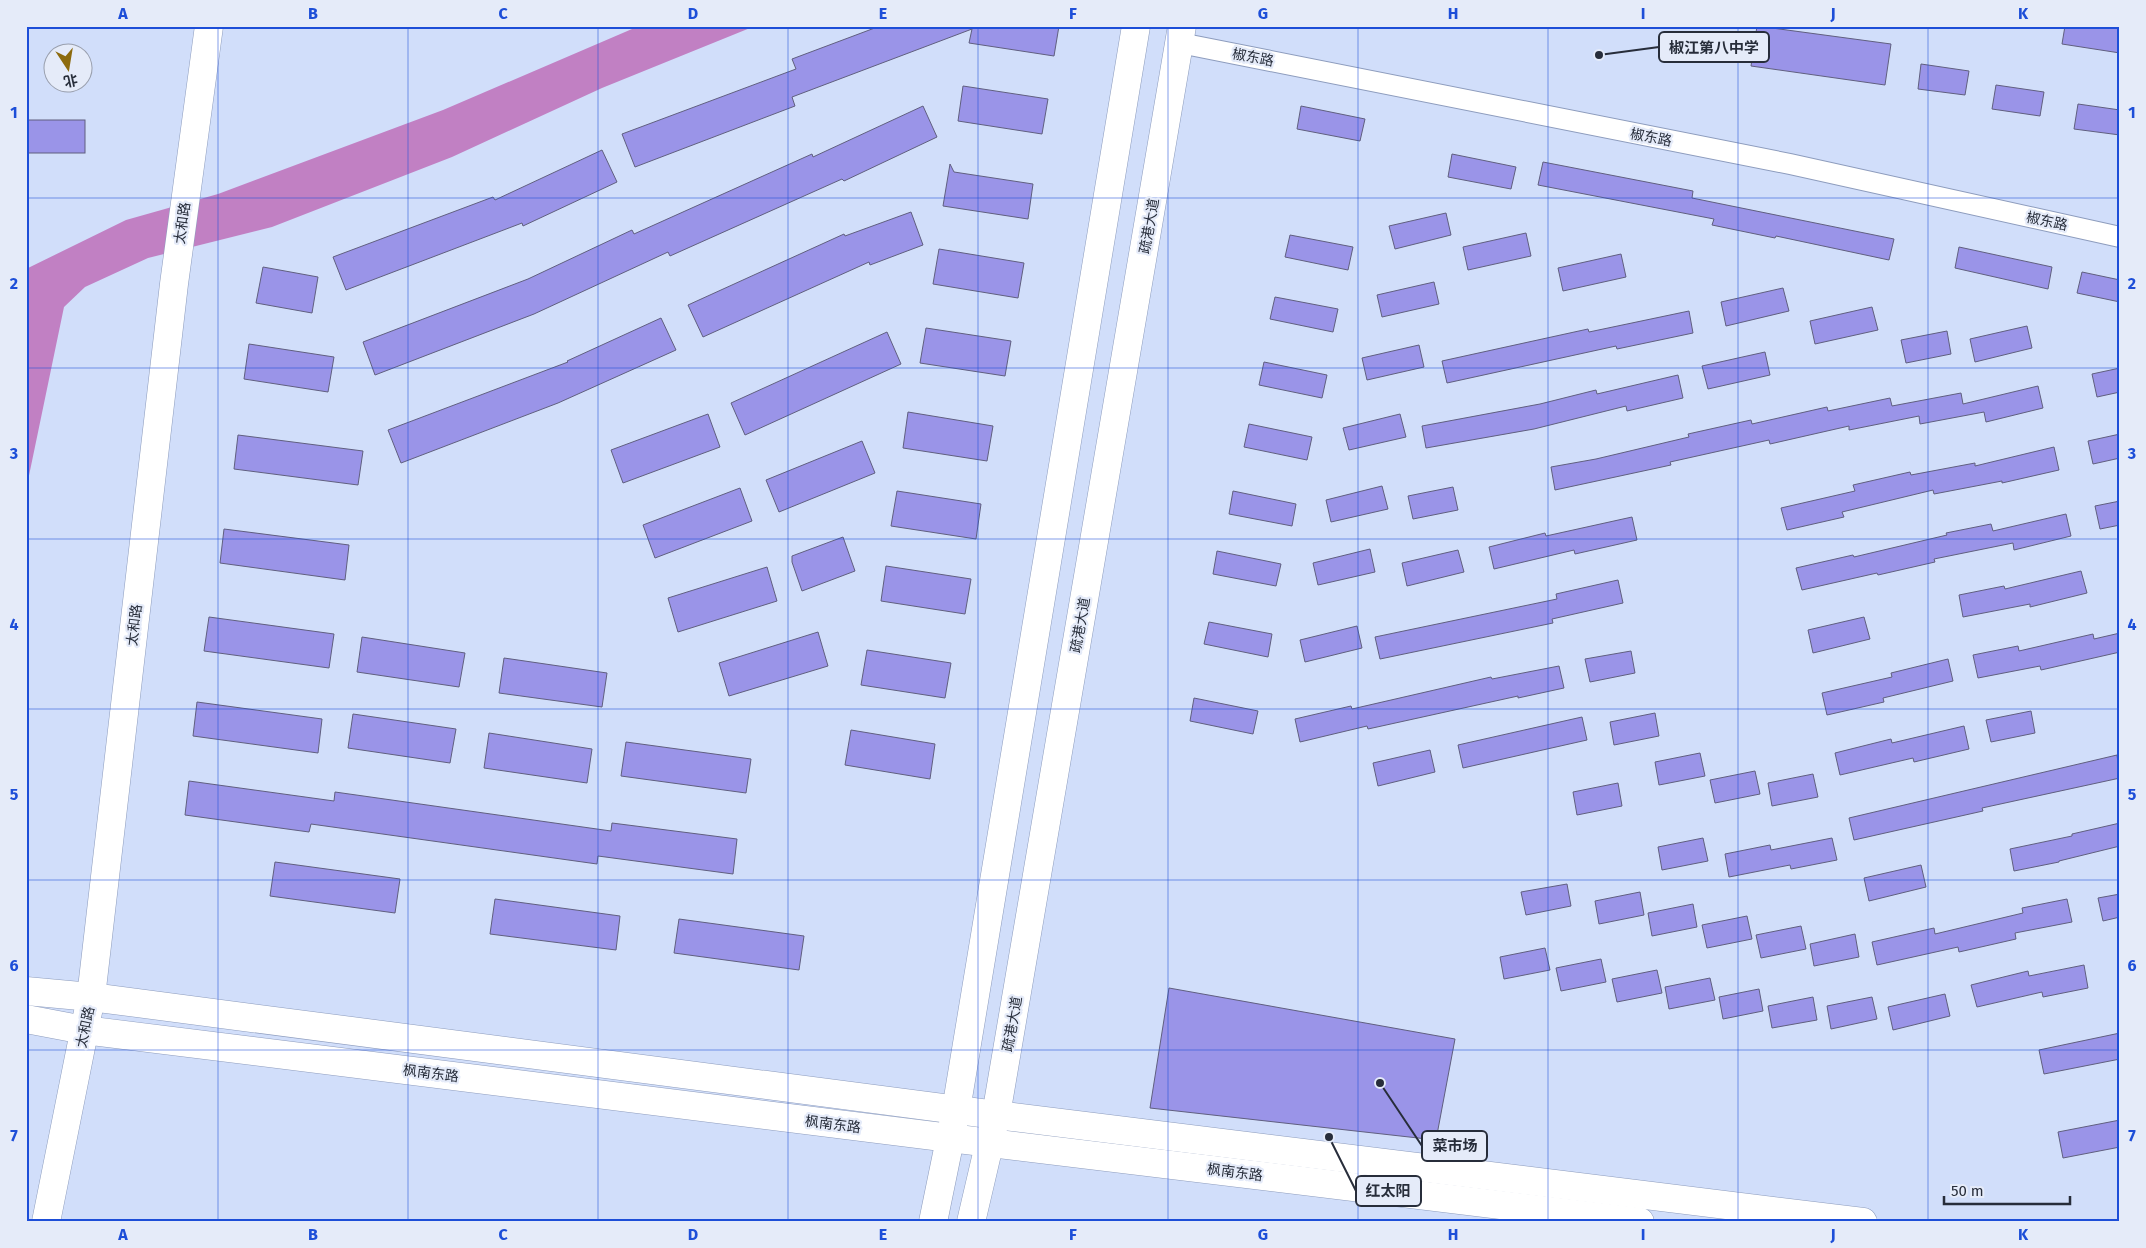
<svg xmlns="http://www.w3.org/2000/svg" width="2146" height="1248" viewBox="0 0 2146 1248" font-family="'Fira Sans','Noto Sans SC',sans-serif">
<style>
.water{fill:#c180c3}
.building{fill:#9a94e8;stroke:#605f7f}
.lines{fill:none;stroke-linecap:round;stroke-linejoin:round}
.street-casing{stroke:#8d9cbd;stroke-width:22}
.secondary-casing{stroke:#8d9cbd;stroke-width:29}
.primary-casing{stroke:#8d9cbd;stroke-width:29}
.street{stroke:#fff;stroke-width:20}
.secondary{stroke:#fff;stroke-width:28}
.primary{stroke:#fff;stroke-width:28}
.grid{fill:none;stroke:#1d4ed8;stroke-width:1;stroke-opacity:0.55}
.labels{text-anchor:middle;stroke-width:4.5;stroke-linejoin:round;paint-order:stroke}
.street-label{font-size:14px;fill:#272d3a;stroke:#e5ebf9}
.leader{fill:none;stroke:#272d3a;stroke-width:2}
.callout-dot{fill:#272d3a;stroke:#e5ebf9;stroke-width:2}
.callout{fill:#e5ebf9;stroke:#272d3a;stroke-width:2}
.callout-label{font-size:15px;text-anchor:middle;font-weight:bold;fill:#272d3a}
.neatline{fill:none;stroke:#1d4ed8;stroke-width:2}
.grid-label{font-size:16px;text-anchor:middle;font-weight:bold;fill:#1d4ed8}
</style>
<rect width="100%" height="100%" fill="#d1defa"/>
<!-- water -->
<path class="water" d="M639,26H755L602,88L452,157L272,227L148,258L85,287L64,307L26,490V269L126,220L218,194L443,110Z"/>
<!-- building -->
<g class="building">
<path d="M880,26H1059L1054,56L969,43L972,29L792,97L795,106L635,167L622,134L796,69L792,59Z"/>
<path d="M1757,26L1891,44L1885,85L1751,66Z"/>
<path d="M2065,26H2120V53L2062,44Z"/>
<path d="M1921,64L1969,71L1965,95L1918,89Z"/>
<path d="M1996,85L2044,92L2040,116L1992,109Z"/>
<path d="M963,86L1048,99L1042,134L958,121Z"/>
<path d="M2078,104L2120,110V135L2074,129Z"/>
<path d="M923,106L937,137L844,181L842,179L670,256L668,252L534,314L375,375L363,342L528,279L632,230L634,234L812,154L813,157Z"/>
<path d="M1301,106L1365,119L1360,141L1297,129Z"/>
<rect x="26" y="120" width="59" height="33"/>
<path d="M602,150L617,182L523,226L522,223L346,290L333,257L493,197L495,200Z"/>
<path d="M1452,154L1516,167L1511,189L1448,177Z"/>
<path d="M1543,162L1693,191L1692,198L1894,239L1889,260L1776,236L1775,238L1712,225L1714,219L1538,185Z"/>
<path d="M950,164L954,172L1033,184L1028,219L943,206Z"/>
<path d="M911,212L923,245L870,265L869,262L703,337L688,305L844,234L845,236Z"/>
<path d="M1446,213L1451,235L1395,249L1389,226Z"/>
<path d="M1526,233L1531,256L1468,270L1463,247Z"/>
<path d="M1290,235L1353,247L1348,270L1285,257Z"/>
<path d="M1959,247L2052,267L2048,289L1955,268Z"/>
<path d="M939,249L1024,263L1018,298L933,284Z"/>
<path d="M1621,254L1626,277L1563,291L1558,268Z"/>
<path d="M263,267L318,277L312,313L256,303Z"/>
<path d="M2082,272L2120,280V302L2077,293Z"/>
<path d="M1434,282L1439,304L1382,317L1377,295Z"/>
<path d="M1783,288L1789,311L1726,326L1721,302Z"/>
<path d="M1275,297L1338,309L1333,332L1270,319Z"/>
<path d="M1872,307L1878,330L1815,344L1810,321Z"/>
<path d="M1689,311L1693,333L1617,349L1616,346L1447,383L1442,361L1588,329L1589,332Z"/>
<path d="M661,318L676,350L558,403L401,463L388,430L568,362L567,361Z"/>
<path d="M2027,326L2032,348L1975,362L1970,339Z"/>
<path d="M926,328L1011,341L1005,376L920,363Z"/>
<path d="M1947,331L1951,354L1906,363L1901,340Z"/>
<path d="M887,332L901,364L745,435L731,403Z"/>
<path d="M249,344L334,357L328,392L244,379Z"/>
<path d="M1419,345L1424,367L1367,380L1362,358Z"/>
<path d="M1765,352L1770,375L1708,389L1702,366Z"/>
<path d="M1264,362L1327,375L1322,398L1259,385Z"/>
<path d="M2120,368V392L2097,397L2092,374Z"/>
<path d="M1678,375L1683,398L1627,411L1626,406L1534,429L1426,448L1422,426L1540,404L1596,390L1597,394Z"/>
<path d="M2038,386L2043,408L1986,422L1984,412L1920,424L1919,416L1849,430V426L1770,444L1769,440L1670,462L1671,465L1555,490L1551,467L1596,459L1689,437L1688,434L1751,420L1752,424L1827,407L1828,411L1890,398L1892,406L1961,393L1963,404Z"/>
<path d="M908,412L993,426L987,461L903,448Z"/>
<path d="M708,414L720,447L623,483L611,450Z"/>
<path d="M1400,414L1406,437L1349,450L1343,428Z"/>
<path d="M1249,424L1312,437L1307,460L1244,447Z"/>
<path d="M2120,434V458L2093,464L2088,441Z"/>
<path d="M238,435L363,451L358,485L234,469Z"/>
<path d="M862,441L875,473L779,512L766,480Z"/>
<path d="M2054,447L2059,470L2002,483V481L1934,494L1933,490L1842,512L1844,517L1787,530L1781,508L1855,491L1853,485L1910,472L1911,475L1975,463V466Z"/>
<path d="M1382,486L1388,509L1331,522L1326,500Z"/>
<path d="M1453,487L1458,510L1413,519L1408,496Z"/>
<path d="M740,488L752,521L655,558L643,525Z"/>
<path d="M897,491L981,504L976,539L891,526Z"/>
<path d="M1233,491L1296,504L1292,526L1229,514Z"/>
<path d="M2120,501V525L2100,529L2095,506Z"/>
<path d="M2066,514L2071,536L2014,550L2013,543L1934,559L1935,562L1878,575L1877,573L1802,590L1796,568L1853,555L1854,557L1947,535L1946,533L1991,524L1993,531Z"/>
<path d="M1632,517L1637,540L1575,554L1574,550L1494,569L1489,547L1545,533L1546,536Z"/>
<path d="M224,529L349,545L345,580L220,563Z"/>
<path d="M843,537L855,571L802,591L792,562V556Z"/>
<path d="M1370,549L1375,572L1318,585L1313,563Z"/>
<path d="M1458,550L1464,572L1407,586L1402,563Z"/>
<path d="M1217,551L1281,564L1276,586L1213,574Z"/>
<path d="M886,566L971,579L965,614L881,601Z"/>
<path d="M767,567L777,601L678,632L668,598Z"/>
<path d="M2081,571L2087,593L2030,607V604L1963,617L1959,595L2004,586L2005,589Z"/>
<path d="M1618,580L1623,603L1552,619L1553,623L1380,659L1375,637L1557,599L1556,594Z"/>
<path d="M209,617L334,634L329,668L204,651Z"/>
<path d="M1864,617L1870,639L1813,653L1808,630Z"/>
<path d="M1209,622L1272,634L1268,657L1204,644Z"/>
<path d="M1357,626L1362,648L1305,662L1300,640Z"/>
<path d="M818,632L828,666L729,696L719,663Z"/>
<path d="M2120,633V652L2041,670L2040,666L1978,678L1973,655L2018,646L2019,651L2093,634L2094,639Z"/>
<path d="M362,637L465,653L459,687L357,672Z"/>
<path d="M867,650L951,663L945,698L861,685Z"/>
<path d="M1631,651L1635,673L1590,682L1585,659Z"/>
<path d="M504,658L607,673L602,707L499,693Z"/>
<path d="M1948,659L1953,681L1883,698L1884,702L1827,715L1822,693L1892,677L1891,673Z"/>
<path d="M1559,666L1564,688L1518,698V696L1368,729L1367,726L1300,742L1295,719L1351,706L1352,709L1491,677L1492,679Z"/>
<path d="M1194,698L1258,711L1253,734L1190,721Z"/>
<path d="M197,702L322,719L318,753L193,736Z"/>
<path d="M2031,711L2035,733L1991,742L1986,720Z"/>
<path d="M1655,713L1659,736L1614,745L1610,722Z"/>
<path d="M353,714L456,729L450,763L348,748Z"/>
<path d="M1582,717L1587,740L1463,768L1458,745Z"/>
<path d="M1964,726L1969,749L1914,762L1913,758L1840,775L1835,753L1891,739L1892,743Z"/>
<path d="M851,730L935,744L930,779L845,765Z"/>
<path d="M489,733L592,749L587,783L484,768Z"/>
<path d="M626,742L751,759L746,793L621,776Z"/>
<path d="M1430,750L1435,772L1378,786L1373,763Z"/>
<path d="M1700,753L1705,776L1659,785L1655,762Z"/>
<path d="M2117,755L2120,778L1982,808L1983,811L1854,840L1849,818Z"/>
<path d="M1755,771L1760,794L1715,803L1710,780Z"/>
<path d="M1813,774L1818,797L1772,806L1768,783Z"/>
<path d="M189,781L334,801L335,792L611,831L612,823L737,839L733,874L598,856L597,864L311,824L309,832L185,815Z"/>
<path d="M1618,783L1622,806L1577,815L1573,792Z"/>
<path d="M2120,823V846L2059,861V862L2014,871L2010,849L2072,836V834Z"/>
<path d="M1703,838L1708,861L1662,870L1658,847Z"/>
<path d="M1832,838L1837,860L1791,869L1790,865L1729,877L1725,854L1770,845L1771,850Z"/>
<path d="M275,862L400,879L395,913L270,896Z"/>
<path d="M1921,865L1926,887L1869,901L1864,878Z"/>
<path d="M1567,884L1571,906L1526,915L1521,892Z"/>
<path d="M1640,892L1644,915L1599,924L1595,901Z"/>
<path d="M2120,894V917L2103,921L2098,898Z"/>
<path d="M495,899L620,916L616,950L490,934Z"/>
<path d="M2067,899L2072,922L2015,933L2016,939L1959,952L1958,947L1877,965L1872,942L1934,928L1935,934L2023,913L2022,908Z"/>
<path d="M1693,904L1697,927L1652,936L1648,913Z"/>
<path d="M1747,916L1752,939L1707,948L1702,925Z"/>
<path d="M679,919L804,936L799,970L674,953Z"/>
<path d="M1801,926L1806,949L1761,958L1756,935Z"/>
<path d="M1855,934L1859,957L1814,966L1810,944Z"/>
<path d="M1545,948L1550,970L1504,979L1500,957Z"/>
<path d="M1601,959L1606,982L1561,991L1556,968Z"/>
<path d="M2084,965L2088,988L2043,997L2042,992L1977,1007L1971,985L2028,971L2029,976Z"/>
<path d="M1657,970L1662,993L1617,1002L1612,979Z"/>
<path d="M1710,978L1715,1000L1669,1009L1665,987Z"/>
<path d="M1169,988L1455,1039L1436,1140L1150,1108Z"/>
<path d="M1759,989L1763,1011L1723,1019L1719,997Z"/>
<path d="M1945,994L1950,1016L1893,1030L1888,1007Z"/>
<path d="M1813,997L1817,1020L1772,1028L1768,1006Z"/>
<path d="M1872,997L1877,1019L1831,1029L1827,1006Z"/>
<path d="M2120,1033V1059L2044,1074L2039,1050Z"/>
<path d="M2120,1120V1147L2063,1158L2058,1132Z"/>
</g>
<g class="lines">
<!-- street casing -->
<g class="street-casing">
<path id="street" d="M1180,43L1790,164L2120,237"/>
</g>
<!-- secondary casing -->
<g class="secondary-casing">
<path id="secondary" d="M46,1222L91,997L174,284L209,26"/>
</g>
<!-- primary casing -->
<g class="primary-casing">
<g id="primary">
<path d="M26,991L91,997L996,1115L1863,1222"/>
<path d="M26,1019L84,1030L950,1138L1640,1222"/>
<path d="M933,1222L956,1110L1136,26"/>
<path d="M971,1222L996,1115L1182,26"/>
</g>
</g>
<!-- street -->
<use href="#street" class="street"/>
<!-- secondary -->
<use href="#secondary" class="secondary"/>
<!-- primary -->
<use href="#primary" class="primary"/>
</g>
<!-- grid -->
<path class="grid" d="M218,26V1222M408,26V1222M598,26V1222M788,26V1222M978,26V1222M1168,26V1222M1358,26V1222M1548,26V1222M1738,26V1222M1928,26V1222M26,198H2120M26,368H2120M26,539H2120M26,709H2120M26,880H2120M26,1050H2120"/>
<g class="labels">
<!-- street labels -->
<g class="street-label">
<text transform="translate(1253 57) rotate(11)" y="5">椒东路</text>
<text transform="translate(1651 137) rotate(11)" y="5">椒东路</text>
<text transform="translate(2047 221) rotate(12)" y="5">椒东路</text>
<text transform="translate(182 223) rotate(-82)" y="5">太和路</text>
<text transform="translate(1149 226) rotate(-80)" y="5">疏港大道</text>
<text transform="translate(134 625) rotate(-83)" y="5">太和路</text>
<text transform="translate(1080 625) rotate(-80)" y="5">疏港大道</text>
<text transform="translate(1012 1024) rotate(-80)" y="5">疏港大道</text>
<text transform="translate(85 1027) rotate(-78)" y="5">太和路</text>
<text transform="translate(431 1073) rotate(7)" y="5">枫南东路</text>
<text transform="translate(833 1124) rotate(7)" y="5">枫南东路</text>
<text transform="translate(1235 1172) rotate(7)" y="5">枫南东路</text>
</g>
</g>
<!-- callouts -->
<path class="leader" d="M1599 55L1659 47M1380 1083L1422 1146M1329 1137L1356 1191"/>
<g class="callout-dot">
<circle cx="1599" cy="55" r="5"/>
<circle cx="1380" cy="1083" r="5"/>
<circle cx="1329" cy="1137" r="5"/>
</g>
<g class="callout">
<rect x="1659" y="32" width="110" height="30" rx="5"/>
<rect x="1422" y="1131" width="65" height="30" rx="5"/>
<rect x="1356" y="1176" width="65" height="30" rx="5"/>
</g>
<g class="callout-label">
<text x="1714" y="53">椒江第八中学</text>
<text x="1455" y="1151">菜市场</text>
<text x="1388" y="1196">红太阳</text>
</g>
<!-- border -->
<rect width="2146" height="1248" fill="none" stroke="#e5ebf9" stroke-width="55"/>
<!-- north arrow -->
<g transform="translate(68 68) rotate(168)"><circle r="24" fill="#e5ebf9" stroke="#999fad"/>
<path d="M0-4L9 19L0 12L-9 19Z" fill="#8d6b0e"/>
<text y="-8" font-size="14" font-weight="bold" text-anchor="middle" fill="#272d3a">北</text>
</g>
<!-- scale -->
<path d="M1944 1196v8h126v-8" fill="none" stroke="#272d3a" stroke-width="2.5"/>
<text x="1951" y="1196" font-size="15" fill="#272d3a" stroke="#e5ebf9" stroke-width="4" paint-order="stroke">50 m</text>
<rect x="28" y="28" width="2090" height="1192" class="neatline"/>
<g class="grid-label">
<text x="123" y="19">A</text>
<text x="313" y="19">B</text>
<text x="503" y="19">C</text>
<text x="693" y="19">D</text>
<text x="883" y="19">E</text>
<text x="1073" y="19">F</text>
<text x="1263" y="19">G</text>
<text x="1453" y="19">H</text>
<text x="1643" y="19">I</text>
<text x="1833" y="19">J</text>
<text x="2023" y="19">K</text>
<text x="14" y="118">1</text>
<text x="2132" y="118">1</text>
<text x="14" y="289">2</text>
<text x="2132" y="289">2</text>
<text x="14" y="459">3</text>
<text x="2132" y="459">3</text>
<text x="14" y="630">4</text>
<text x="2132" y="630">4</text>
<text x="14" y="800">5</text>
<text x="2132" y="800">5</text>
<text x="14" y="971">6</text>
<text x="2132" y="971">6</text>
<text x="14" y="1141">7</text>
<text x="2132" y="1141">7</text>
<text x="123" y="1240">A</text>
<text x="313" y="1240">B</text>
<text x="503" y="1240">C</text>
<text x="693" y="1240">D</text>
<text x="883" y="1240">E</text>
<text x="1073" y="1240">F</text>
<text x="1263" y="1240">G</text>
<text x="1453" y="1240">H</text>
<text x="1643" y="1240">I</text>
<text x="1833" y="1240">J</text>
<text x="2023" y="1240">K</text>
</g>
</svg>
